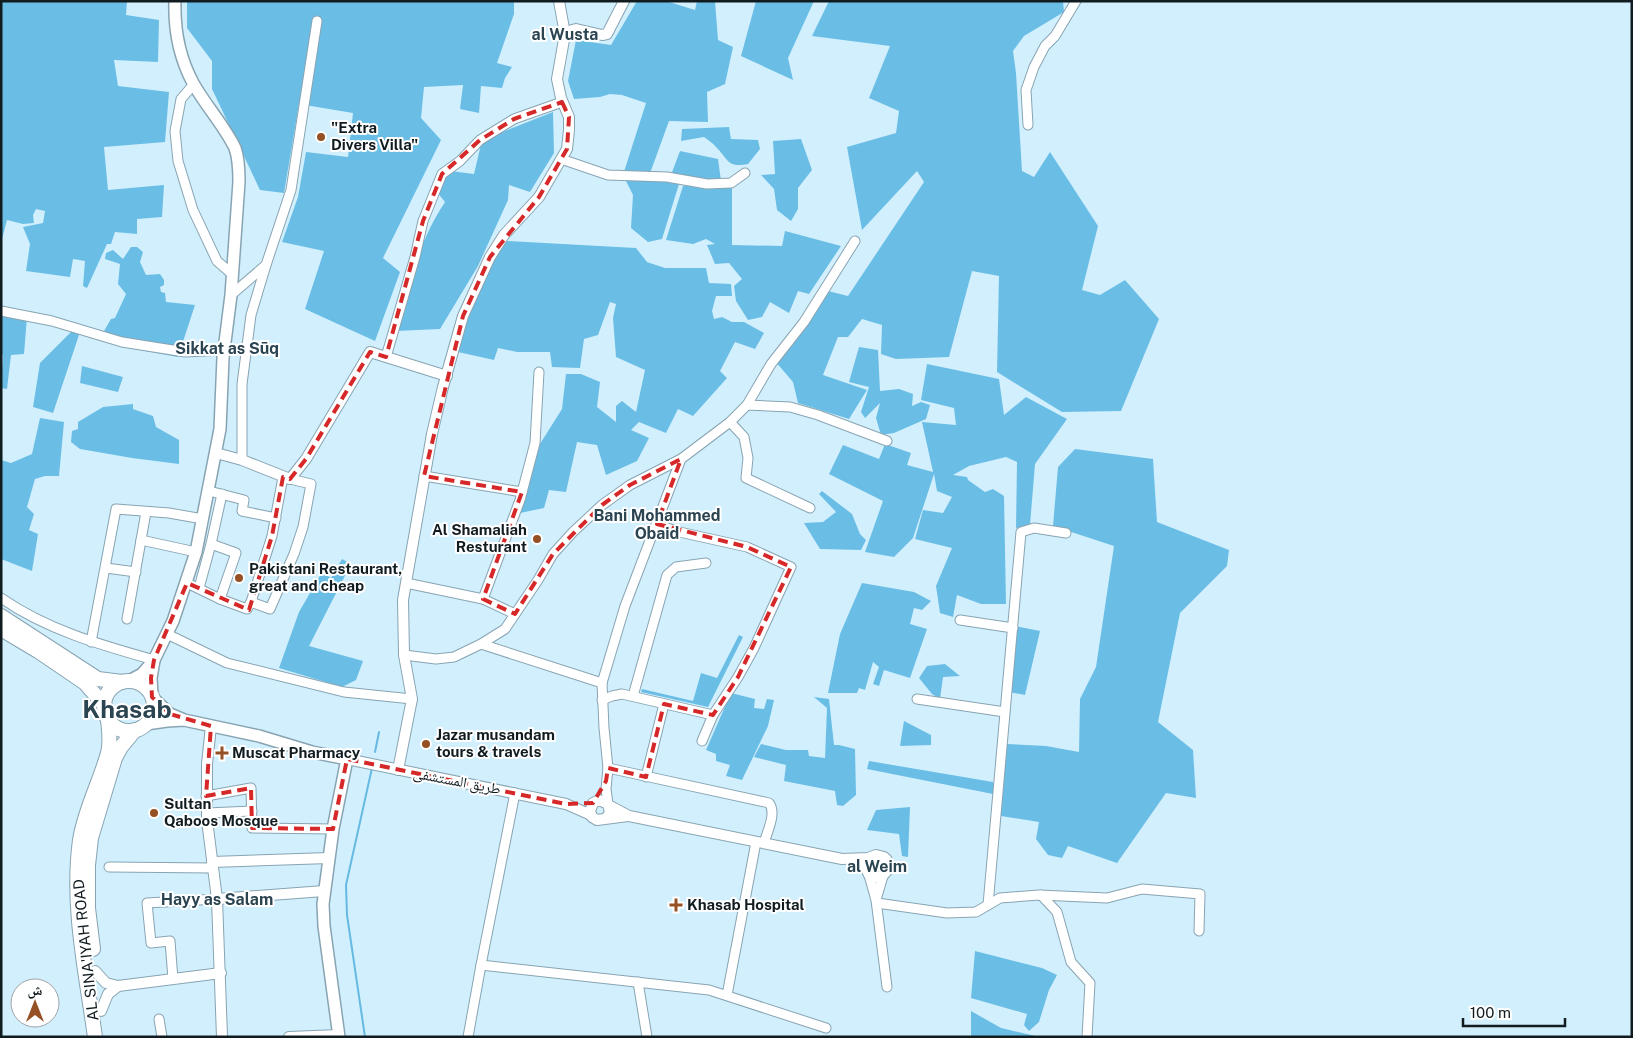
<svg xmlns="http://www.w3.org/2000/svg" width="1633" height="1038" viewBox="0 0 1633 1038" font-family="'Public Sans','Noto Naskh Arabic',sans-serif">
<style>
.forest{fill:#6abee6}
.lines{fill:none;stroke-linecap:round;stroke-linejoin:round}
.stream{stroke:#66bae2;stroke-width:2}
.minor-casing{stroke:#88a4b2;stroke-width:11}
.tertiary-casing{stroke:#88a4b2;stroke-width:12}
.secondary-casing{stroke:#88a4b2;stroke-width:14}
.trunk-casing{stroke:#88a4b2;stroke-width:16}
.minor{stroke:#fff;stroke-width:9}
.tertiary{stroke:#fff;stroke-width:10}
.secondary{stroke:#fff;stroke-width:11}
.trunk{stroke:#fff;stroke-width:14}
.marked{fill:none;stroke:#d62828;stroke-width:4;stroke-dasharray:10 6;stroke-linejoin:round}
.poi-dot{fill:#955024;stroke:#fff;stroke-width:2}
.labels{text-anchor:middle;stroke-width:4;stroke-linejoin:round;paint-order:stroke}
.poi-label{font-size:15px;font-weight:bold;fill:#111c21;stroke:#fff;text-anchor:start}
.street-label{font-size:15px;fill:#111c21;stroke:#fff}
.neighbourhood-label{font-size:16px;font-weight:bold;fill:#2b4451;stroke:#fff}
.town-label{font-size:25px;font-weight:bold;fill:#2b4451;stroke:#fff}
</style>
<rect width="100%" height="100%" fill="#d2effe"/>
<!-- forest -->
<g class="forest">
<path d="M1,1H127L126,15L159,20L158,62L114,60L118,86L169,92L165,142L104,147L108,190L164,185L162,217L137,219V234L115,232L111,244H107L87,288L83,286L85,261L73,259L70,277L26,271L30,244L23,227L43,223L45,211L36,209L33,215L34,223L23,224L7,220L1,243Z"/>
<path d="M187,1H514V14L497,63L512,67L505,78L502,88L481,86L479,113L460,109L463,85L424,87L421,118L441,140L383,258L400,272L375,341L305,309L324,251L282,242L298,197L306,152L348,157L353,113L299,104L284,193L260,190L212,89V61L187,28Z"/>
<path d="M637,1H666L695,10L697,1H715L718,40L733,47L725,84L707,92L708,122L669,121L649,176L679,184L662,239L648,242L631,228L633,195L623,175L646,103L622,95L610,94L600,97L574,99L568,81L576,40L611,45Z"/>
<path d="M756,1H814L788,58L793,80L741,56Z"/>
<path d="M829,1H1063L1064,12L1024,36L1013,51L1016,73L1022,171L1034,177L1050,152L1098,226L1082,290L1100,295L1125,280L1159,319L1121,411L1062,412L997,372L999,276L972,271L949,357L896,359L881,354L882,325L862,319L848,337H838L823,375L867,390L849,419L798,403L793,382L775,361L824,290L848,296L924,182L917,171L862,230L847,147L896,133L899,111L869,98L890,46L812,36Z"/>
<path d="M553,112L554,153L530,192L509,185L508,200L478,266L440,329L396,331C408,286 419,241 445,202L437,192L450,171L474,174L482,140Z"/>
<path d="M729,127L731,139L758,140L760,149L748,164C727,168 729,160 716,147C713,143 708,140 704,137L681,141L682,129Z"/>
<path d="M801,139L812,170L798,188V209L791,221L777,210L774,189L761,175L775,174L773,141Z"/>
<path d="M680,151L718,159L721,181L671,175Z"/>
<path d="M732,185V245L782,246L785,231L841,246L809,294L798,291L789,313L770,302L762,317L748,320L736,301L734,286L742,279L729,263L715,264L707,245L715,244L706,239L693,244L666,240L683,186Z"/>
<path d="M506,241L636,248L647,262L665,268H706L709,283L731,284L732,296H716L712,311L714,319L722,317L732,322H744L764,333L755,349L735,342L720,371L727,378L693,416L678,409L666,433L639,422L631,430L649,438L637,461L606,475L597,445L577,442L566,492L549,490L544,508L520,513L533,455L562,409L566,374H581L600,382L597,407L616,422V406L622,401L636,412L645,370L616,357L613,318L616,304L610,302L598,335L584,339L580,368L552,367L550,352H517L498,348L494,360L458,352C469,313 483,275 506,241Z"/>
<path d="M131,247H137L143,252L140,262L146,275L160,274L164,280V285L160,287L161,292L165,293L166,302L195,305L178,357L129,348L127,344L104,331L111,319L115,318L126,294L118,284L120,264L105,259L106,253L113,250L123,259Z"/>
<path d="M1,314L27,317L24,354L11,355L7,389L1,388L3,355H1Z"/>
<path d="M81,329L53,413L33,407L40,363L73,330Z"/>
<path d="M859,347L878,350L880,391L899,389L913,394L912,406L921,402L930,405L926,419L894,433L881,435L876,418L880,403L865,418L861,412L869,387L849,382Z"/>
<path d="M927,364L999,379L1004,415L1026,397L1067,419L1035,464L1030,525L1016,528L1017,462L1006,457L969,466L953,475L967,477L968,480L985,492L993,489L1004,496L1006,604H981L957,595L953,617L940,613L936,586L952,548L915,539L923,510L943,513L952,497L937,491L934,474L913,538L894,557L865,552L883,501L829,474L843,445L879,459L885,444L911,453L907,465L933,472L922,422L956,425L954,408L921,400Z"/>
<path d="M82,366L123,377L118,392L80,383Z"/>
<path d="M133,404V409L153,416L156,427L179,440V464L132,458L80,449L71,442L72,431L78,429V422L103,407Z"/>
<path d="M40,418L64,422L59,476H45L35,479L27,507L34,514L29,530L38,534L32,571L1,559V460L11,463L32,454Z"/>
<path d="M1075,449L1153,459L1157,522L1229,550L1227,566L1180,613L1158,722L1193,750L1196,798L1166,793L1117,863L1068,846L1062,858L1048,855L1036,839L1039,822L1001,816L1007,744L1046,746L1079,752L1080,699L1096,667L1114,546L1053,526L1058,467Z"/>
<path d="M822,491L852,514L860,534L866,540L861,550L820,549L804,523L823,522L836,512L819,494Z"/>
<path d="M342,559L351,564L309,646L363,661L356,680L342,687L279,668L299,612L322,572L331,578Z"/>
<path d="M862,583L914,592L931,601L922,610L914,608L910,624L927,629L910,678L884,670L879,686L873,684L879,667L873,662L865,690L859,688L857,693H828L840,634Z"/>
<path d="M1015,626L1040,631L1025,695L1009,692Z"/>
<path d="M739,635L743,637L708,707L641,692L642,689L693,701L701,673L717,678Z"/>
<path d="M945,664L960,676L943,677L940,699L932,694L919,678L927,666Z"/>
<path d="M731,693L755,699L754,708L764,709L767,699L774,700L768,726L742,780L726,776L730,765L716,761V754L706,750Z"/>
<path d="M814,697L829,699L834,745H839L855,749L856,795L843,806L837,805L835,791L784,781L786,765L754,757L761,744L786,750H808L809,756L825,758L827,708Z"/>
<path d="M904,721L931,735V745L900,746Z"/>
<path d="M869,761L993,782V794L867,769Z"/>
<path d="M910,807L908,857L902,856L899,834L867,830L876,810Z"/>
<path d="M975,951L1042,968L1057,975L1049,990L1039,1022L1029,1031L1024,1025L1027,1014L971,998Z"/>
<path d="M971,1011L1001,1028L1040,1037H971Z"/>
</g>
<g class="lines">
<!-- stream -->
<g class="stream">
<path d="M375,752L379,732"/>
<path d="M365,1037L347,915L346,885L372,768"/>
</g>
<!-- minor casing -->
<g class="minor-casing">
<g id="minor">
<path d="M194,84L181,99L175,131L178,161L193,210L217,261L232,274"/>
<path d="M1028,125L1026,90L1034,67L1045,46L1055,36L1076,1"/>
<path d="M561,159L608,175L667,177L707,184L731,183L745,173"/>
<path d="M231,295L266,265L291,190L317,21"/>
<path d="M1,311L52,321L122,342L185,352L224,350"/>
<path d="M386,357L415,257L423,221L442,174L460,161L480,140L514,119L562,102"/>
<path d="M747,405L771,364L804,322L855,241"/>
<path d="M730,422L744,437L748,458L746,478L810,508"/>
<path d="M242,460V384L251,315L266,265"/>
<path d="M424,476L522,492"/>
<path d="M209,491L244,500L242,511L276,518"/>
<path d="M657,524L675,531L747,547L791,567L754,648L738,677L713,715L702,741"/>
<path d="M141,540L196,552"/>
<path d="M211,544L236,553L220,599"/>
<path d="M106,568L136,572"/>
<path d="M187,583L220,599L247,609L251,602L270,609L294,554L303,527L311,484L290,479"/>
<path d="M406,583L483,599L515,614"/>
<path d="M199,588L211,544L222,494"/>
<path d="M1,598C47,630 101,645 154,660"/>
<path d="M483,599L520,500L535,443L539,372"/>
<path d="M251,602L272,536L283,477"/>
<path d="M127,619L146,512"/>
<path d="M960,620L1013,628"/>
<path d="M167,634L227,663L344,692L412,699"/>
<path d="M91,642L116,509L169,513L203,519"/>
<path d="M481,644L602,683"/>
<path d="M404,655L436,659L454,657L481,644L505,629L538,580L553,554L573,532L602,505L630,485L681,459L730,422L747,405L790,407L818,415L887,441"/>
<path d="M633,696L667,575L676,567L706,563"/>
<path d="M917,699L1005,712"/>
<path d="M602,700L612,696L622,694L713,715"/>
<path d="M608,768L769,803C777,813 767,832 764,843"/>
<path d="M646,777L664,704"/>
<path d="M515,793L481,965L709,990L826,1028"/>
<path d="M206,796L251,788L252,828L333,829"/>
<path d="M608,804L606,789L608,768L604,728L602,683L625,606L681,459"/>
<path d="M207,813L252,811"/>
<path d="M109,867L213,868"/>
<path d="M869,875L876,900L887,987"/>
<path d="M1041,895L1057,912L1071,962L1090,983L1087,1037"/>
<path d="M876,900L883,876"/>
<path d="M877,903L947,913L976,912L1000,898L1039,895L1107,898L1142,889L1200,894L1199,931"/>
<path d="M988,905L1021,532L1034,528L1066,533"/>
<path d="M173,979L170,941L151,943L147,903L217,899"/>
<path d="M638,982L647,1037"/>
<path d="M727,995L756,842"/>
<path d="M159,1019L162,1037"/>
<path d="M468,1037L481,965"/>
</g>
</g>
<!-- tertiary casing -->
<g class="tertiary-casing">
<g id="tertiary">
<path d="M565,34L572,30L576,29L602,35L607,34L624,1"/>
<path d="M216,453L242,460L290,479L306,459L370,352L447,376"/>
<path d="M211,726L207,764V820L217,899L222,1037"/>
<path d="M347,759L566,804L591,815"/>
<path d="M398,770L412,699L404,655L403,600L432,434L443,387L463,316L490,257L504,235L539,197L567,149L569,130V117L561,98L557,79L565,34L559,1"/>
<path d="M610,806L629,816L842,859L868,858L876,855L884,857L887,860C891,873 880,881 869,875L865,866L868,858"/>
<path d="M606,818L610,813L608,804L599,800L593,803L590,811L592,817L597,820L628,816"/>
<path d="M212,862L329,858"/>
<path d="M217,899L324,891"/>
<path d="M95,971L106,983L118,986L221,973"/>
<path d="M101,1011L108,994L118,986"/>
<path d="M289,1037L339,1035"/>
</g>
</g>
<!-- secondary casing -->
<g class="secondary-casing">
<g id="secondary">
<path d="M129,681L142,674L154,660L173,621L196,552L220,429L223,358L231,295L239,182C239,171 239,159 235,148C224,125 205,105 193,83C179,57 174,31 175,1"/>
<path d="M152,695L151,678L154,660"/>
<path d="M152,697L170,714L182,719"/>
<path d="M146,724L167,721L184,720L259,736L312,752L347,759L333,829L323,904L324,926L339,1037"/>
</g>
</g>
<!-- trunk casing -->
<g class="trunk-casing">
<g id="trunk">
<path d="M1,616L98,679L122,682"/>
<path d="M1,629L38,651L85,683L105,706"/>
<circle cx="129" cy="706" r="25"/>
<path d="M93,949L88,908V865L91,838L115,758L121,747L135,730"/>
<path d="M95,1037C86,972 71,905 80,840C85,809 100,782 108,753C111,742 109,730 108,719"/>
</g>
</g>
<!-- minor -->
<use href="#minor" class="minor"/>
<!-- tertiary -->
<use href="#tertiary" class="tertiary"/>
<!-- secondary -->
<use href="#secondary" class="secondary"/>
<!-- trunk -->
<use href="#trunk" class="trunk"/>
</g>
<!-- marked area -->
<path class="marked" d="M562,102L569,117L567,149L539,197L490,257L463,316L424,476L522,492L483,599L515,614L553,554L602,505L630,485L681,459L657,524L747,547L791,567L738,677L713,715L664,704L646,777L608,768L606,781L593,803L566,804L347,759L333,829L252,828L251,788L206,796L211,726L170,714L152,697L151,678L154,660L187,583L249,610L272,536L283,477L290,479L306,459L370,352L386,357L423,221L442,174L480,140L514,119Z"/>
<!-- markers -->
<g class="poi-dot">
<circle cx="321" cy="137" r="5"/>
<circle cx="537" cy="539" r="5"/>
<circle cx="239" cy="578" r="5"/>
<circle cx="426" cy="744" r="5"/>
<path d="M219.5 745.5h5v5h5v5h-5v5h-5v-5h-5v-5h5z"/>
<circle cx="154" cy="813" r="5"/>
<path d="M673.5 897.5h5v5h5v5h-5v5h-5v-5h-5v-5h5z"/>
</g>
<g class="labels">
<!-- poi labels -->
<g class="poi-label">
<text x="331" y="133">"Extra<tspan x="331" dy="17">Divers Villa"</tspan></text>
<text x="527" y="535" text-anchor="end">Al Shamaliah<tspan x="527" dy="17">Resturant</tspan></text>
<text x="249" y="574">Pakistani Restaurant,<tspan x="249" dy="17">great and cheap</tspan></text>
<text x="436" y="740">Jazar musandam<tspan x="436" dy="17">tours &amp; travels</tspan></text>
<text x="232" y="758">Muscat Pharmacy</text>
<text x="164" y="809">Sultan<tspan x="164" dy="17">Qaboos Mosque</tspan></text>
<text x="687" y="910">Khasab Hospital</text>
</g>
<!-- street labels -->
<g class="street-label">
<text transform="translate(457 781) rotate(11)" y="5">طريق المستشفى</text>
<text transform="translate(86 950) rotate(-96)" y="5">AL SINA'IYAH ROAD</text>
</g>
<!-- neighbourhood labels -->
<g class="neighbourhood-label">
<text x="565" y="40">al Wusta</text>
<text x="227" y="354">Sikkat as Sūq</text>
<text x="657" y="521">Bani Mohammed<tspan x="657" dy="18">Obaid</tspan></text>
<text x="877" y="872">al Weim</text>
<text x="217" y="905">Hayy as Salam</text>
</g>
<!-- town labels -->
<g class="town-label">
<text x="127" y="718">Khasab</text>
</g>
</g>
<!-- border -->
<rect width="1633" height="1038" fill="none" stroke="#111c21" stroke-width="5"/>
<!-- north arrow -->
<g transform="translate(35 1003)"><circle r="24" fill="#ffffff" stroke="#a0a4a6"/>
<path d="M0-4L9 19L0 12L-9 19Z" fill="#955024"/>
<text y="-8" font-size="14" font-weight="bold" text-anchor="middle" fill="#111c21">ش</text>
</g>
<!-- scale -->
<path d="M1463 1018v8h102v-8" fill="none" stroke="#111c21" stroke-width="2.5"/>
<text x="1470" y="1018" font-size="15" fill="#111c21" stroke="#ffffff" stroke-width="4" paint-order="stroke">100 m</text>
</svg>
